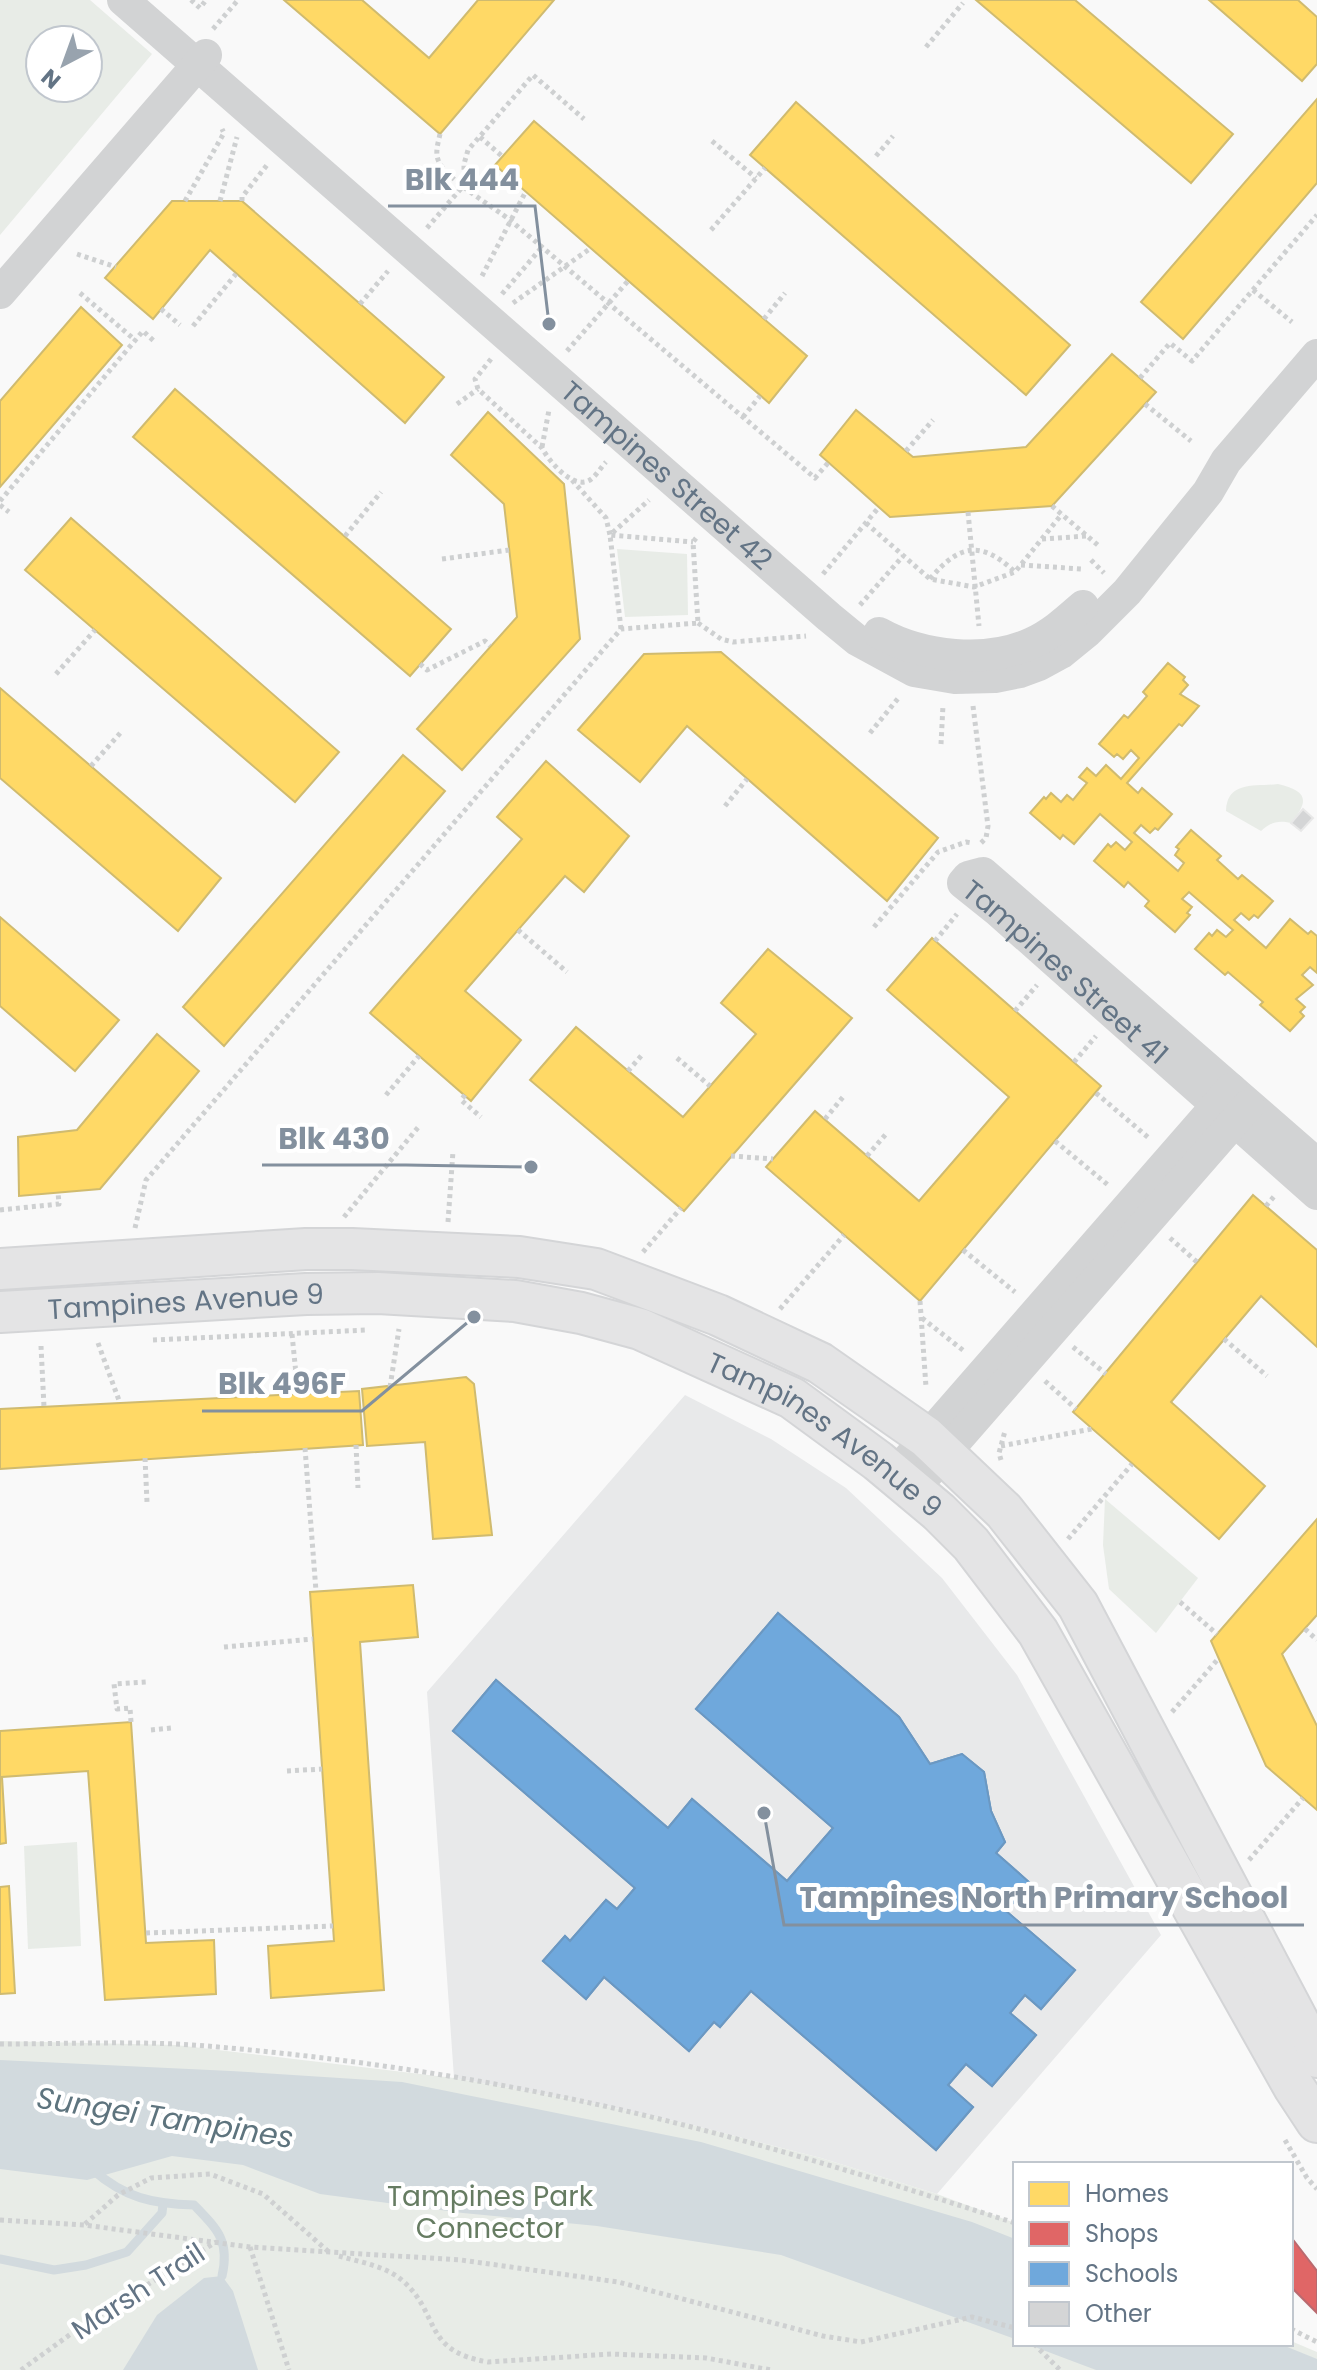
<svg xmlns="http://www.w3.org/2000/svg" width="1317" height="2370" viewBox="0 0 1317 2370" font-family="Poppins,sans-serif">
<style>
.built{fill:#e8e9ea}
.green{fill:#e8ece7;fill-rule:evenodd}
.water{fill:#d2dade}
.homes{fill:#ffd966;stroke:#d0bb6f;stroke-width:2}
.shops{fill:#e06666;stroke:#ba6a6f;stroke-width:2}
.schools{fill:#6fa8dc;stroke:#6b98c2;stroke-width:2;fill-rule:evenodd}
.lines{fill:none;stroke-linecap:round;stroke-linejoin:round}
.stream{stroke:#d2dade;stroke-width:9}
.building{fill:#d4d5d6;stroke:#e8e8e8;stroke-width:2}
.major-casing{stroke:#d4d5d7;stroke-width:44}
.path{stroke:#ced0d1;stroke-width:5;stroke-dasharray:4 4;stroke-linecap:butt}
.minor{stroke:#d2d3d4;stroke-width:32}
.major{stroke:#e4e4e5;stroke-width:40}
.labels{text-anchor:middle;stroke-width:8;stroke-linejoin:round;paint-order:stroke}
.street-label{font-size:28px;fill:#637485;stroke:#fff}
.park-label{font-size:28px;fill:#667c62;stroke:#fff}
.water-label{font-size:30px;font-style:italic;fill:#5e747e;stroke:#fff}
.leader{fill:none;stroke:#83909e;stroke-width:3}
.callout-dot{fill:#83909e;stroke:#fff;stroke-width:3}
.callout-label{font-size:30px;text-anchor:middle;font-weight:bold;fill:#83909e;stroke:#fff;stroke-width:8;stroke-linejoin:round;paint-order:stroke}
</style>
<rect width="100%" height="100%" fill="#f9f9f9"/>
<!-- built -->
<path class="built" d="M685,1395L771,1439L846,1488L942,1578L1017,1675L1161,1935L937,2194L821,2158L692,2125L588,2102L454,2078L427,1692Z"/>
<!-- green -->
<g class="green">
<path d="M0,0H90L152,54L0,235ZM40,40H88V88H40Z"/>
<path d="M617,549L687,554L688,615L625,617Z"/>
<path d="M1278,784C1307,791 1310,800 1291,823C1278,820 1271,822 1261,831L1226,811C1227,780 1257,787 1278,784Z"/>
<path d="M1105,1499L1198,1578L1156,1633L1109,1589L1103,1545Z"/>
<path d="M77,1842L81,1946L28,1949L24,1846Z"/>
<path d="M0,2041L176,2045L454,2078L588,2102L692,2125L821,2158L937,2194L1015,2223V2344H1291V2341L1317,2352V2370H0Z"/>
</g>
<!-- water -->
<g class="water">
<path d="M0,2060L231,2071L402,2082L701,2142L972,2222L1015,2239V2339L781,2255L597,2226L463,2213L320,2194L243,2165L172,2156L87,2180L0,2169Z"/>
<path d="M222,2276L233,2291L258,2370H123L157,2315L204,2278Z"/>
<path d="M1027,2344H1280L1317,2359V2370H1096Z"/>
</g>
<!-- homes -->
<g class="homes">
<path d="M284,0H362L429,58L478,0H554L440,134Z"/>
<path d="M976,0H1075L1233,134L1191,183Z"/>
<path d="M1209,0H1298L1317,17V64L1302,81Z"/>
<path d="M1317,99V183L1183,339L1141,302Z"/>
<path d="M796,102L1070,345L1026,395L750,155Z"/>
<path d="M534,121L807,356L769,403L495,165Z"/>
<path d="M172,201H242L444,377L405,423L210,250L153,319L105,278Z"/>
<path d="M81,307L122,345L0,487V401Z"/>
<path d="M1112,354L1156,392L1052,506L890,517L820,455L856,410L913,457L1026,447Z"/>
<path d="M175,389L451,629L410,676L133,437Z"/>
<path d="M488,412L564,484L580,639L462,770L417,729L517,617L504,504L451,455Z"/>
<path d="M71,518L339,752L295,802L25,570Z"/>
<path d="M721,652L938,838L887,901L687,726L640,782L578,730L644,654Z"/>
<path d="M1168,663L1185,677L1183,680L1188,685L1180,694L1199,706L1182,726L1179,724L1127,783L1138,793L1142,788L1172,814L1158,830L1155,828L1150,833L1141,825L1134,833L1178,871L1184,863L1175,855L1179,849L1176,847L1191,830L1221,856L1217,860L1238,879L1242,875L1273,901L1258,918L1254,915L1249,920L1241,913L1234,920L1266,948L1290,919L1308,934L1311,931L1317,936V973L1310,967L1302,975L1313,985L1296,999L1305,1007L1300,1012L1304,1016L1290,1031L1260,1005L1263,1002L1228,972L1225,975L1195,949L1209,933L1212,936L1217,930L1226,937L1233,930L1189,892L1182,899L1192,907L1187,913L1190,915L1175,932L1145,906L1149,901L1128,882L1124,887L1094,861L1108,844L1111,847L1116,842L1125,850L1132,842L1100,814L1074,844L1063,835L1060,839L1030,813L1044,797L1046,799L1051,793L1061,802L1067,795L1073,800L1087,783L1079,777L1087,768L1096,776L1106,765L1121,779L1139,758L1131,750L1123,759L1117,754L1114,757L1099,744L1124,715L1128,718L1147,696L1143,692Z"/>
<path d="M0,688L221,878L178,931L0,778Z"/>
<path d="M403,755L445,791L224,1046L183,1007Z"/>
<path d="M546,761L629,836L584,892L565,876L465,991L521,1040L471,1101L370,1013L522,839L497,817Z"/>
<path d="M0,917L119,1020L75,1071L0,1006Z"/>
<path d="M932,938L1101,1086L920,1301L766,1167L815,1111L919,1201L1009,1097L887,990Z"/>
<path d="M768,949L852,1018L684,1211L530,1080L576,1027L683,1117L756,1034L721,1003Z"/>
<path d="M157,1034L199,1071L100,1189L19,1196L18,1137L77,1130Z"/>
<path d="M1253,1195L1317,1250V1347L1261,1296L1171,1402L1265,1486L1219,1539L1073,1412Z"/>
<path d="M466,1377L474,1384L492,1535L433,1539L425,1442L367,1446L362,1389Z"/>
<path d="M359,1391L363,1445L0,1469V1409Z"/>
<path d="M1317,1519V1615L1282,1654L1317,1726V1810L1266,1766L1211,1641Z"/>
<path d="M413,1585L418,1637L360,1642L384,1990L271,1998L268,1946L334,1941L310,1592Z"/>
<path d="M131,1722L146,1943L214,1940L216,1994L105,2000L88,1771L2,1777L6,1843L0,1844V1731Z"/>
<path d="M9,1886L15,1993L0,1994V1887Z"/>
</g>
<!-- shops -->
<path class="shops" d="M1291,2237L1317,2271V2313L1291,2287Z"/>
<!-- schools -->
<g class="schools">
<path d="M778,1613L899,1717L930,1764L962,1754L984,1772L991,1811L1005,1842L996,1853L1030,1883L1006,1911L1075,1970L1041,2009L1025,1995L1010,2013L1036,2035L992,2086L966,2064L948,2085L973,2107L936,2150L751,1991L720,2027L714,2022L689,2051L604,1977L586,1999L543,1961L565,1936L570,1941L606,1900L617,1909L635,1888L453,1731L496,1680L668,1828L692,1799L787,1881L833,1828L696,1709ZM867,1857L1009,1982L932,2071L789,1947ZM688,1886L754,1943L713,1992L646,1935Z"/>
<path d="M778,1613L899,1717L930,1764L962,1754L984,1772L991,1811L1005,1842L996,1853L1030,1883L1006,1911L1075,1970L1041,2009L1025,1995L1010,2013L1036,2035L992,2086L966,2064L948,2085L973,2107L936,2150L751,1991L720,2027L714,2022L689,2051L604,1977L586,1999L543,1961L565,1936L570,1941L606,1900L617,1909L635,1888L453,1731L496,1680L668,1828L692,1799L787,1881L833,1828L696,1709Z"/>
</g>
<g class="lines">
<!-- stream -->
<g class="stream">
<path d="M93,2170C125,2198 153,2204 194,2205C218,2230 230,2241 222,2276"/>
<path d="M0,2259L54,2270L86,2265L127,2252L162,2213L163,2204"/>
</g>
</g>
<!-- building -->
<path class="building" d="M1303,809L1313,818L1301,831L1291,823Z"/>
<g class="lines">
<!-- major casing -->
<g class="major-casing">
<g id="major">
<path d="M0,1269L306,1249H352L519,1257L596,1269L718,1315L820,1363L926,1437L1004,1511L1078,1605L1317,2057"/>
<path id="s3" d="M0,1312L306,1294L378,1293L515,1301L581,1313L640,1329L792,1398L878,1461L939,1512L971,1544L1038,1632L1294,2087L1317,2122"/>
</g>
</g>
<!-- path -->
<g class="path">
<path d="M191,0L200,8L206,0"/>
<path d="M213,29L238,0"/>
<path d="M926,47L963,3"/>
<path d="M440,134C438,144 434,154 440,164C450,181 493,207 510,220L815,478L828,463"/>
<path d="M480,137L503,157"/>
<path d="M712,141L756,178"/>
<path d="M876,156L893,136"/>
<path d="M185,201L224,133L222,129"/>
<path d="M220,201L237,137"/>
<path d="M242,201V197L267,165"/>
<path d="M427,228L464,185V164L468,150L533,75L584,119"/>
<path d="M711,230L765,168"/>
<path d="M77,254L116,267"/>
<path d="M482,276L526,191"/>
<path d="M1253,290L1292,322"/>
<path d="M80,293L135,340"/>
<path d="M502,294L542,247"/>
<path d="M513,303L591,248"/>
<path d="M360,304L388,271"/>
<path d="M161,309L180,325"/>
<path d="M764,319L785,293"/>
<path d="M193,326L236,274"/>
<path d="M567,351L628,281"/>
<path d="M491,359L475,379L478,389L542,448C549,461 571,488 588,481C595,478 601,467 606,462"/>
<path d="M1140,378L1170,343L1192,361L1317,215"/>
<path d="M457,404L478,389"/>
<path d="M1145,404L1191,441"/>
<path d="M743,417L760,396"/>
<path d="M542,447L549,410"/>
<path d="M906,451L933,420"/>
<path d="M572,480L606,518L610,535L649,500"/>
<path d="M0,501L143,331L156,343"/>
<path d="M0,505L9,512"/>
<path d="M1052,506L1100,547"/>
<path d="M968,512L979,626"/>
<path d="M866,523L930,579L974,587L1015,572L1062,514"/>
<path d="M345,536L381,492"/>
<path d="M1042,539L1087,536"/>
<path d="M442,559L509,550"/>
<path d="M1091,560L1104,573"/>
<path d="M1021,565L1082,569"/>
<path d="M823,574L879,507"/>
<path d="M930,579C959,544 981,540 1015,572"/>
<path d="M860,605L903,556"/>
<path d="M698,623L721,639L733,642L806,636"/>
<path d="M621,629L610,535L693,542"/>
<path d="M420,664L427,670L485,641L490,646"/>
<path d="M56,674L95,630"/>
<path d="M973,706L988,826L986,838L980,844"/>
<path d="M870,733L900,696"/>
<path d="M941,744L943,705"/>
<path d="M91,766L122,731"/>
<path d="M725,806L747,779"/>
<path d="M874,927L938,852L966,842L972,843"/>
<path d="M518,930L567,972"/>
<path d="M935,941L957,914"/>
<path d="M1015,1011L1037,985"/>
<path d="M677,1058L710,1086"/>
<path d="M1074,1062L1096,1036"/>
<path d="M628,1071L642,1055"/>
<path d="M1096,1093L1150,1139"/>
<path d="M386,1095L419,1056"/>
<path d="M465,1095L461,1100L481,1117"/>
<path d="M825,1119L843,1097"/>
<path d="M1055,1141L1108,1185"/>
<path d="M731,1156L773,1159"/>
<path d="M867,1156L886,1134"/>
<path d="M1266,1206L1276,1194"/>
<path d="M0,1210L59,1204L58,1192"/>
<path d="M344,1217L420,1125"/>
<path d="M448,1222L453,1151"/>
<path d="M135,1228L146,1180L621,629L698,623L693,542L697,537"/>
<path d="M1170,1238L1197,1262"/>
<path d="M963,1250L1015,1292"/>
<path d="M643,1252L681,1208"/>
<path d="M920,1301L926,1387"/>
<path d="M780,1309L844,1235"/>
<path d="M922,1318L964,1351"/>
<path d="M292,1334L298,1394"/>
<path d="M1224,1339L1267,1376"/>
<path d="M153,1340L367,1330"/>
<path d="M98,1343L120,1403"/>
<path d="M41,1346L44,1407"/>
<path d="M1073,1347L1106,1374"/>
<path d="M1045,1381L1076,1409"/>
<path d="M390,1387L399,1329"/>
<path d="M356,1445L358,1488"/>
<path d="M1001,1446L1092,1429"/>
<path d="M305,1448L316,1591"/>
<path d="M145,1458L147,1502"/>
<path d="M1001,1460L999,1453L1005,1431"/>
<path d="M1068,1539L1132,1464"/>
<path d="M1180,1602L1217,1634"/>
<path d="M1305,1629L1317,1640"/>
<path d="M224,1647L313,1639"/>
<path d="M1172,1712L1219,1658"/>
<path d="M131,1722L130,1708L117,1709L114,1684L146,1682"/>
<path d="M151,1730L171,1728"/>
<path d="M287,1771L322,1769"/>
<path d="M1249,1860L1303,1798"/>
<path d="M146,1933L333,1926"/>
<path d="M0,2044C71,2044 148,2040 218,2047C345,2058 471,2077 595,2104C737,2135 877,2179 1015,2223"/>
<path d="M1285,2140L1307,2178L1317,2189"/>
<path d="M0,2220L84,2225L250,2247L461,2260L618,2282L823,2336L861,2342L972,2317L1015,2328"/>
<path d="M85,2224L118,2195L151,2178L210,2174L263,2194L330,2253"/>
<path d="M250,2247L289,2370"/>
<path d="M339,2256C360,2262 386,2266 403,2281C441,2315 422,2351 488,2362L612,2354L706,2358L771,2370"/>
<path d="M1291,2329L1317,2342"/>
<path d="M1034,2344L1060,2370"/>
<path d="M21,2370L86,2323L216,2242"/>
</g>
<!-- minor -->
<g class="minor">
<path id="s1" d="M123,0L829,617L857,640L914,671L955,678L995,677L1020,672L1039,665L1061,653L1088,631L1127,592L1208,492L1226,461L1317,355"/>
<path d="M0,293L206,55"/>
<path d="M879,633C922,657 987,664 1032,643C1052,634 1067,620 1083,606"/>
<path id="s2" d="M1317,1164L983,873L968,877L963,883L998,911L1317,1194"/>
<path d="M895,1474L1231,1089"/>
<path d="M913,1490L1248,1106"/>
</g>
<!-- major -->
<use href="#major" class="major"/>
</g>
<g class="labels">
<!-- street labels -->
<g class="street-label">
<text dy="10" stroke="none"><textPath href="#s1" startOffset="722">Tampines Street 42</textPath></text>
<text dy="10" stroke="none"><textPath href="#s2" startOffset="602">Tampines Street 41</textPath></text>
<text dy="10" stroke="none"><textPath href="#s3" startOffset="186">Tampines Avenue 9</textPath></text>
<text dy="10" stroke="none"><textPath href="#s3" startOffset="858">Tampines Avenue 9</textPath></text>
<text transform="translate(138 2291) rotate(-33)" y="10">Marsh Trail</text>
</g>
<!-- park labels -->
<g class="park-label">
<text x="490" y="2206">Tampines Park<tspan x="490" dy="32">Connector</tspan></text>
</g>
<!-- water labels -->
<g class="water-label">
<text transform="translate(165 2118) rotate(9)" y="10">Sungei Tampines</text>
</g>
</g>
<!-- callouts -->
<path class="leader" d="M549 324L535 206H388M531 1167L406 1165H262M474 1317L362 1411H202M764 1813L784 1925H1304"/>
<g class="callout-dot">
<circle cx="549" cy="324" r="8"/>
<circle cx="531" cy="1167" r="8"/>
<circle cx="474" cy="1317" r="8"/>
<circle cx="764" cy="1813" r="8"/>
</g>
<g class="callout-label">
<text x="462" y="190">Blk 444</text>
<text x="334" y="1149">Blk 430</text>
<text x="282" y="1394">Blk 496F</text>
<text x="1044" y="1908">Tampines North Primary School</text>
</g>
<!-- legend -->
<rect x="1013" y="2162" width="280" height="184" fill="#ffffff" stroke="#c1c7ce" stroke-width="2"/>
<rect x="1029" y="2182" width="40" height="24" fill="#ffd966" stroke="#c1c7ce" stroke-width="2"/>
<text x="1085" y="2202" font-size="24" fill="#637485">Homes</text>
<rect x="1029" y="2222" width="40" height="24" fill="#e06666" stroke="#c1c7ce" stroke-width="2"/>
<text x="1085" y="2242" font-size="24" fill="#637485">Shops</text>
<rect x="1029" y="2262" width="40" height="24" fill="#6fa8dc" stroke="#c1c7ce" stroke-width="2"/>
<text x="1085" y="2282" font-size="24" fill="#637485">Schools</text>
<rect x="1029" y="2302" width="40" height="24" fill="#d4d5d6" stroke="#c1c7ce" stroke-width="2"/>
<text x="1085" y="2322" font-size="24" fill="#637485">Other</text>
<!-- north arrow -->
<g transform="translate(64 64) rotate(221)"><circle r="38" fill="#ffffff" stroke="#c1c7ce" stroke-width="2"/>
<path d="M0-6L14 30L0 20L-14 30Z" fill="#98a3ae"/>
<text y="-12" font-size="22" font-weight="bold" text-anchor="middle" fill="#637485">N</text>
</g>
</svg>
